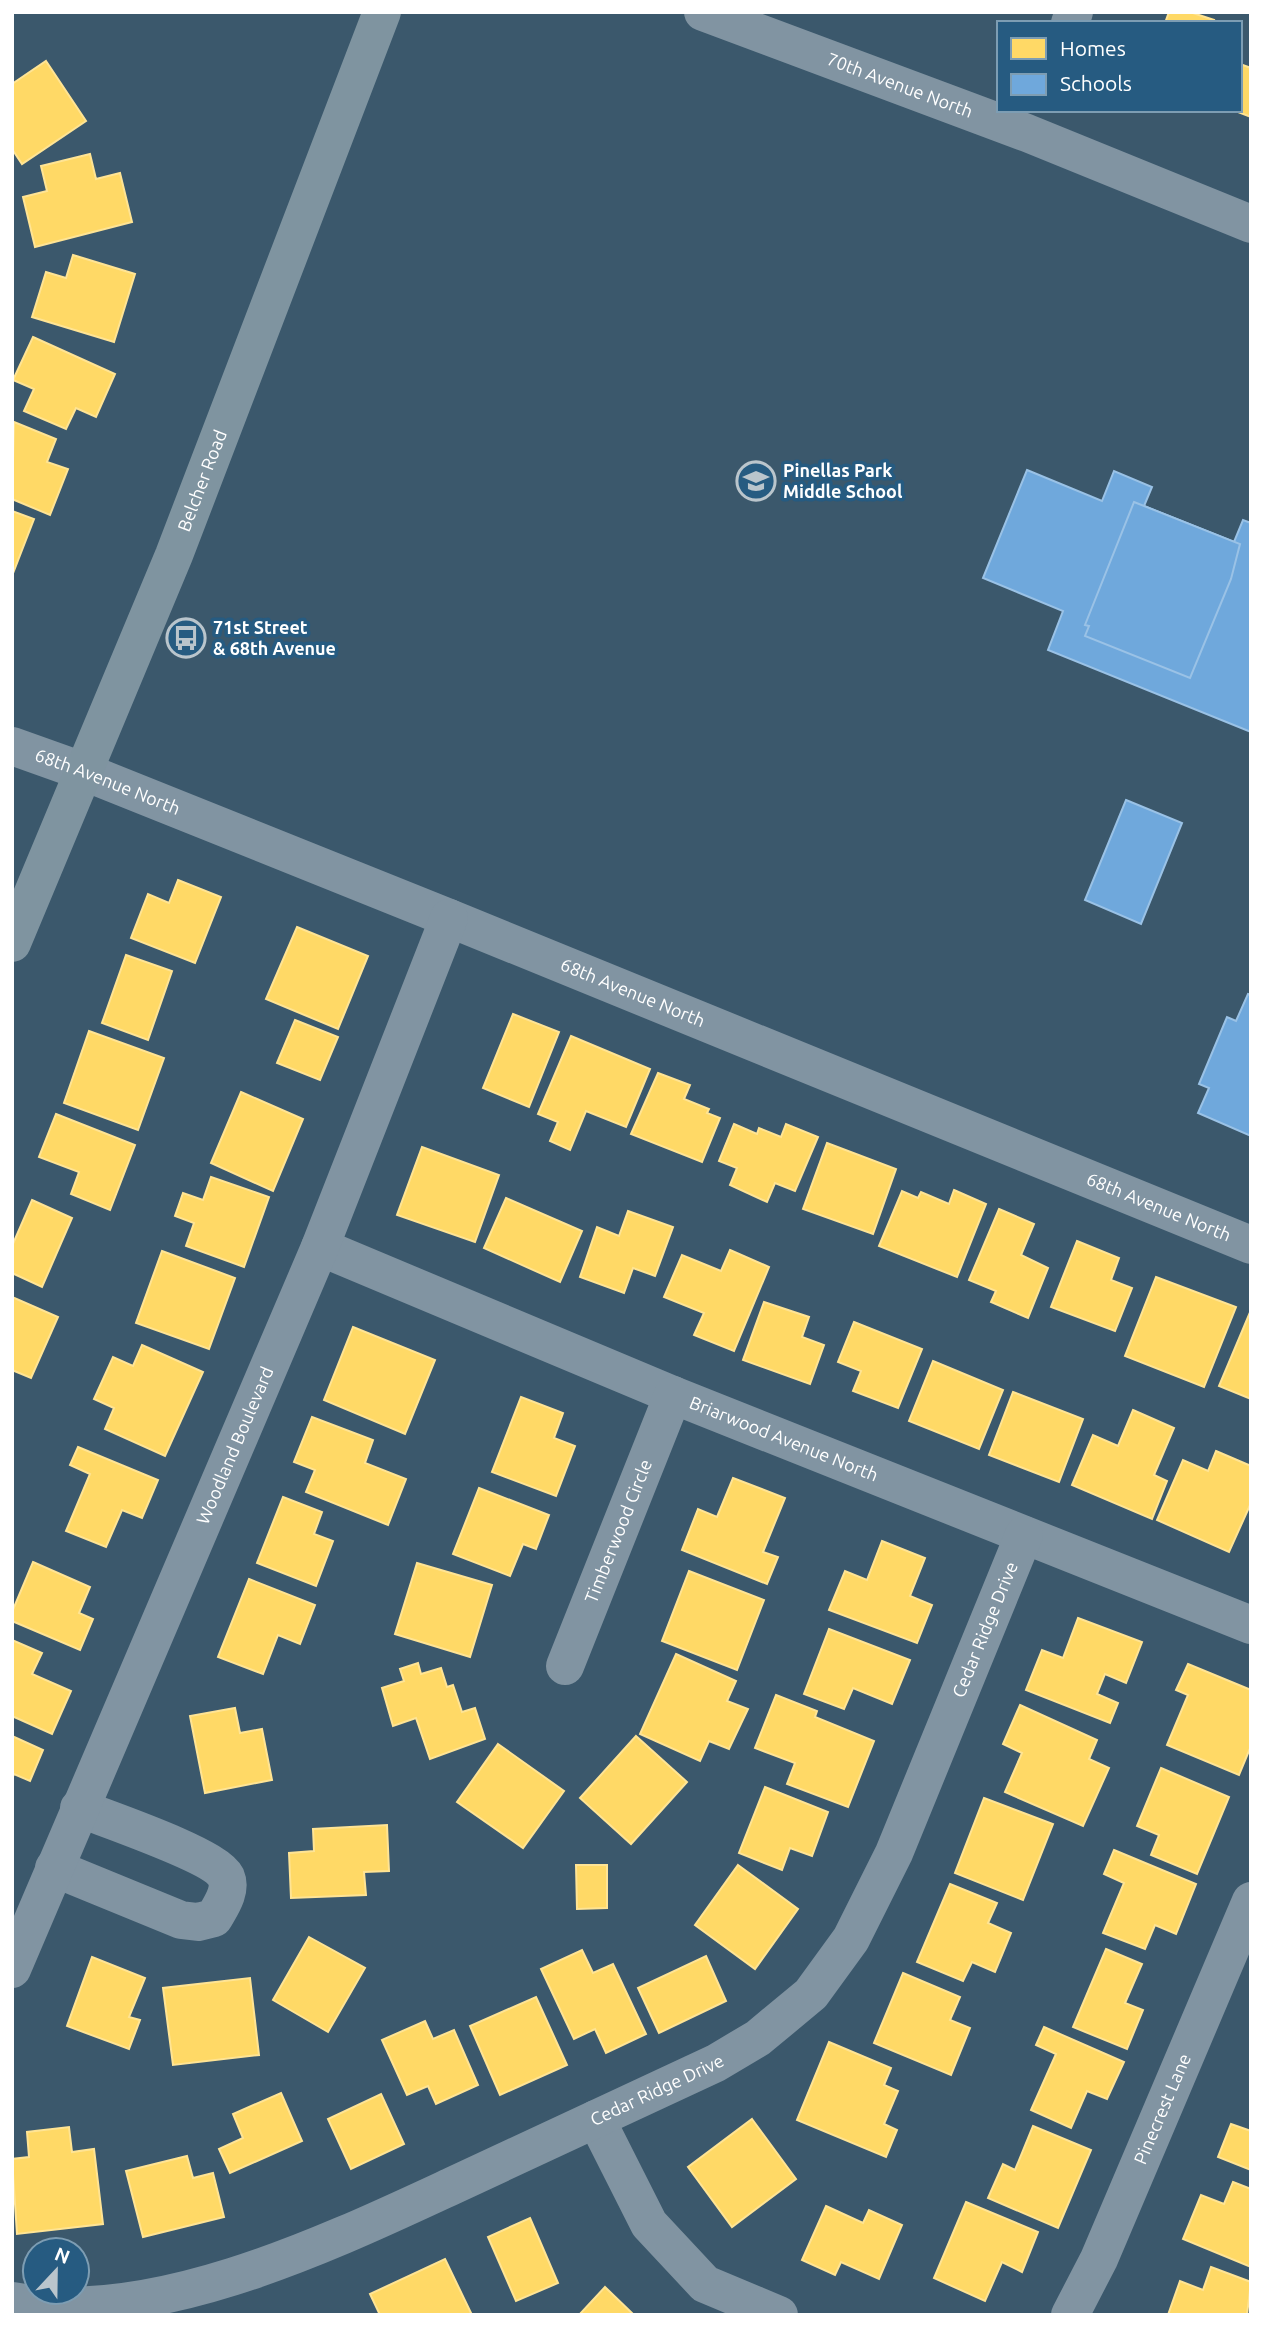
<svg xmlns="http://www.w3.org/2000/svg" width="1263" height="2327" viewBox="0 0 1263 2327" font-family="Ubuntu,sans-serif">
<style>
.homes{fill:#ffd966;stroke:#ffe494;stroke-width:2}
.schools{fill:#6fa8dc;stroke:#9ac2e6;stroke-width:2}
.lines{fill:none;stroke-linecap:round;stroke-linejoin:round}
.minor{stroke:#8194a2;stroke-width:38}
.major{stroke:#7f94a0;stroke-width:38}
.labels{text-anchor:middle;stroke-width:7;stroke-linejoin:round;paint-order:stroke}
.street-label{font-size:18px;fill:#fff;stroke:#265b81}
.poi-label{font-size:18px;font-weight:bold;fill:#fff;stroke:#265b81;text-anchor:start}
</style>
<rect width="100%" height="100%" fill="#3b586c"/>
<!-- homes -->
<g class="homes">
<path d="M1169,12H1190L1214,20L1213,23H1165Z"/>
<path d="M46,61L86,121L22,164L12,149V84Z"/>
<path d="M1240,64L1251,68V117L1233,110H1240Z"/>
<path d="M90,154L96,179L120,173L132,222L35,247L23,197L47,191L41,166Z"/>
<path d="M73,255L135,274L114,342L32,317L46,272L66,278Z"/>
<path d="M33,337L115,374L96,417L76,408L66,429L24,411L34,389L13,380Z"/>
<path d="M14,422L56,439L47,462L68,469L50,515L12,499Z"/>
<path d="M12,511L34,519L12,576Z"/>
<path d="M178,880L221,897L195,963L131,938L148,894L169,903Z"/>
<path d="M297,927L368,956L338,1029L266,999Z"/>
<path d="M126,955L172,971L148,1040L102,1023Z"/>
<path d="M513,1014L559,1032L529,1107L483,1088Z"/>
<path d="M295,1020L338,1037L320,1080L277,1063Z"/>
<path d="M89,1031L164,1058L138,1130L64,1103Z"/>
<path d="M571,1036L650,1069L626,1127L586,1111L570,1150L550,1141L558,1122L538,1114Z"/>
<path d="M658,1073L690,1085L684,1099L709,1109L707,1113L720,1118L702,1162L631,1134Z"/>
<path d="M241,1092L303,1119L273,1191L211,1163Z"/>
<path d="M56,1114L135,1145L110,1210L71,1194L79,1172L39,1157Z"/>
<path d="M734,1124L757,1134L759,1128L781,1137L786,1124L818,1137L795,1191L775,1183L767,1202L730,1185L737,1168L719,1161Z"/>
<path d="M827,1143L896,1169L873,1234L803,1209Z"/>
<path d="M422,1147L499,1175L475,1242L397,1215Z"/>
<path d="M211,1177L269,1197L244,1267L186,1246L194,1223L175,1216L183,1193L203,1200Z"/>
<path d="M954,1190L986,1204L957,1277L879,1246L902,1191L918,1198L921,1192L949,1204Z"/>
<path d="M506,1198L582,1231L560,1282L484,1248Z"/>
<path d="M32,1200L72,1218L42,1287L12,1273V1246Z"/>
<path d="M999,1209L1034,1224L1021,1255L1048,1268L1028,1318L991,1302L996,1291L969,1280Z"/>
<path d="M628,1211L673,1227L655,1276L633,1268L624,1293L580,1277L597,1227L619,1236Z"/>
<path d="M1077,1241L1119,1258L1111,1280L1132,1288L1115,1331L1051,1307Z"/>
<path d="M730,1250L769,1267L734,1351L694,1335L704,1313L664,1297L682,1255L721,1271Z"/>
<path d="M162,1251L235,1278L209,1349L136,1323Z"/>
<path d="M1156,1277L1236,1307L1204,1387L1125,1356Z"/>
<path d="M12,1297L58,1317L31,1378L12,1370Z"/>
<path d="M764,1302L809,1317L802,1337L824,1345L810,1384L743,1360Z"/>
<path d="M1251,1310V1399L1219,1386Z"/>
<path d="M854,1322L922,1349L898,1408L853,1391L861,1371L838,1362Z"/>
<path d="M353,1327L435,1360L405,1434L324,1400Z"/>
<path d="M142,1345L203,1372L165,1456L105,1429L114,1408L94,1399L113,1357L133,1366Z"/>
<path d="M933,1361L1003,1390L979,1449L909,1421Z"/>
<path d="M1013,1392L1083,1419L1059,1482L989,1455Z"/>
<path d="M521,1397L563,1413L554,1438L575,1446L556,1496L492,1472Z"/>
<path d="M1133,1410L1174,1428L1154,1475L1167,1481L1152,1519L1072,1485L1093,1435L1118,1446Z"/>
<path d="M312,1417L373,1440L365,1463L406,1479L388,1525L306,1492L315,1470L294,1462Z"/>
<path d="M78,1447L158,1480L142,1518L122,1510L106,1547L66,1531L90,1474L70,1465Z"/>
<path d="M1216,1451L1251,1466V1503L1229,1552L1157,1520L1183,1460L1208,1471Z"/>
<path d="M733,1478L785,1498L763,1552L778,1557L767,1584L682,1550L698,1509L717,1517Z"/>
<path d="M479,1488L549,1515L536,1549L523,1544L510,1576L453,1554Z"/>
<path d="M283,1497L322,1512L314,1534L333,1541L316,1586L257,1563Z"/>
<path d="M882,1541L925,1558L910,1596L932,1605L917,1643L829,1610L845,1571L867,1580Z"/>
<path d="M33,1562L90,1587L79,1613L93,1619L80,1650L12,1621V1612Z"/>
<path d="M417,1563L492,1585L470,1657L395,1634Z"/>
<path d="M689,1571L764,1600L737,1670L662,1641Z"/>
<path d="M249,1579L315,1605L300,1644L278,1635L263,1674L218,1657Z"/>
<path d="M1078,1618L1142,1642L1126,1683L1105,1674L1097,1694L1118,1703L1110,1723L1026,1690L1042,1650L1063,1658Z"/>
<path d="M829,1629L910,1660L892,1704L853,1688L844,1709L804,1694Z"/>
<path d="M12,1640L42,1653L32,1674L71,1691L52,1734L12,1716Z"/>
<path d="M676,1654L736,1681L727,1701L748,1709L729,1749L709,1741L700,1761L640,1734Z"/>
<path d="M418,1663L421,1674L441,1668L447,1687L453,1685L462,1712L475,1708L485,1739L430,1759L416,1718L393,1726L382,1688L404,1681L400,1669Z"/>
<path d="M1188,1664L1251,1690V1746L1239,1775L1167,1745L1188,1695L1176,1690Z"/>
<path d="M776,1695L817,1711L815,1717L874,1741L848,1807L787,1784L795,1763L755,1748Z"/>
<path d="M1020,1705L1097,1740L1089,1759L1109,1768L1083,1826L1005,1792L1022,1753L1003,1744Z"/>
<path d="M235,1708L240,1733L262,1729L272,1780L205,1793L190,1716Z"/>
<path d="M12,1736L43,1750L30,1781L14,1774L12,1779Z"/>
<path d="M636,1736L687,1782L631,1844L580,1798Z"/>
<path d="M498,1744L564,1791L523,1848L457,1802Z"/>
<path d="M1161,1768L1229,1797L1197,1874L1151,1855L1159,1835L1137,1826Z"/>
<path d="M765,1787L828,1812L812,1856L790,1848L782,1870L739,1853Z"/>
<path d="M984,1798L1053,1824L1023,1900L955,1873Z"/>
<path d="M387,1825L389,1871L364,1872L366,1895L291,1898L289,1853L314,1851L313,1829Z"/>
<path d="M1114,1850L1196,1884L1176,1934L1155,1925L1145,1949L1103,1933L1124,1883L1104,1874Z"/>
<path d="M576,1865H607V1908L577,1909Z"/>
<path d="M738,1865L798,1909L755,1969L695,1925Z"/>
<path d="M950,1884L997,1903L988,1923L1011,1933L995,1972L972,1962L963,1981L917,1962Z"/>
<path d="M309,1937L365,1968L328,2032L273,2000Z"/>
<path d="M1106,1949L1142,1964L1125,2003L1143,2010L1127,2049L1073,2027Z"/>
<path d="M582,1950L593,1973L613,1964L646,2034L606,2053L595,2029L574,2039L541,1969Z"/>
<path d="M706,1956L726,2001L659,2033L638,1988Z"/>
<path d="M92,1957L145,1978L129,2017L140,2020L129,2049L67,2026Z"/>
<path d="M903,1973L960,1997L950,2020L970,2028L951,2075L874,2043Z"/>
<path d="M250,1978L259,2055L173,2065L163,1988Z"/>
<path d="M536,1997L567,2065L500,2095L470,2026Z"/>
<path d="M425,2021L433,2039L454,2030L478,2085L436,2104L428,2086L407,2095L382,2040Z"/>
<path d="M1044,2027L1124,2062L1107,2099L1087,2091L1071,2128L1031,2110L1056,2054L1036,2045Z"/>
<path d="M829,2042L891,2068L884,2085L898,2091L884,2124L897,2130L886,2157L797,2120Z"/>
<path d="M281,2093L302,2141L230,2173L219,2149L243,2138L233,2114Z"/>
<path d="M381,2094L404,2144L351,2169L328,2119Z"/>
<path d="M752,2119L796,2179L732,2227L688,2167Z"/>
<path d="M1231,2124L1251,2131V2170L1218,2157Z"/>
<path d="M1033,2126L1091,2150L1058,2228L988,2198L1003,2164L1015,2170Z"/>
<path d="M69,2127L72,2152L94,2149L103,2224L17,2234L12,2159L29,2157L27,2132Z"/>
<path d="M187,2156L193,2178L213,2173L224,2217L143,2237L126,2171Z"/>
<path d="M1233,2182L1251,2189V2267L1183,2239L1201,2195L1224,2204Z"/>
<path d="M966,2202L1038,2232L1022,2272L1002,2262L985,2301L934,2278Z"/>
<path d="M826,2206L863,2223L869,2210L902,2225L879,2279L841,2262L835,2275L802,2260Z"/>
<path d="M530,2218L558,2283L516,2301L488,2237Z"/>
<path d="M445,2259L472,2315H380L370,2294Z"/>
<path d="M1211,2267L1251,2282L1247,2315H1168L1180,2281L1203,2290Z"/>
<path d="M605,2287L634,2315H579Z"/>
</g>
<!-- schools -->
<g class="schools">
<path d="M1027,470L1102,501L1114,471L1152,487L1144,506L1234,542L1243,520L1251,523V732L1048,650L1063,611L983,578Z"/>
<path d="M1134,502L1240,544L1231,579L1190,678L1085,636L1089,626L1085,625Z"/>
<path d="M1126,800L1182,823L1141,924L1085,900Z"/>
<path d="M1248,994L1251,995V1136L1198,1113L1209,1088L1199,1084L1227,1017L1236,1021Z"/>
</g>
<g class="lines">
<!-- minor -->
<g class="minor">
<path id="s1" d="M703,12L1027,133L1251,224"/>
<path d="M1070,23L1074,12"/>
<path id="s2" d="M12,746L85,772L449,918L1251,1245"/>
<path id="s3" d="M320,1247L673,1395L1251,1625"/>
<path id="s4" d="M565,1666L673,1395"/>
<path d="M54,1868L181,1920L198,1922L214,1918C220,1907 232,1891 226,1877C215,1855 106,1819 79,1808"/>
<path id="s5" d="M12,1969L320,1247L449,918"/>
<path d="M596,2119L649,2224L705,2284L779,2315"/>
<path id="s6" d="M12,2301C153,2327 327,2244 452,2186C540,2145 628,2104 716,2063L758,2038L811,1994L851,1939L894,1853L1024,1535"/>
<path id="s7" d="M1070,2315L1099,2259L1251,1901"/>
</g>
<!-- major -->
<path class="major" id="s8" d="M12,943L174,555L382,12"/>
</g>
<!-- icons -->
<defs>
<g id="school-ring" transform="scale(2.0125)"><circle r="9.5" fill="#265b81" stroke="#bac5cc" stroke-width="1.5"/><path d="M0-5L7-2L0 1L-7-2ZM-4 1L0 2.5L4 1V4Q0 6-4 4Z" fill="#bac5cc"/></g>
<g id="bus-ring" transform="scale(2.0125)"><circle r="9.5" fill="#265b81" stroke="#bac5cc" stroke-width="1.5"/><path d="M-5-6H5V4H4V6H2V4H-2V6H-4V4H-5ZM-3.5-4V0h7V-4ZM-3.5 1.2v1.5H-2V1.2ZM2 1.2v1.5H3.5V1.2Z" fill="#bac5cc"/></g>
</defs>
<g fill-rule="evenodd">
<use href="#school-ring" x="756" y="481"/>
<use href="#bus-ring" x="186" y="638"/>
</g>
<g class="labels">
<!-- street labels -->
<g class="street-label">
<text dy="6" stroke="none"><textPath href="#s1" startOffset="210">70th Avenue North</textPath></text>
<text dy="6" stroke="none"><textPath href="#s8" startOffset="500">Belcher Road</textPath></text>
<text dy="6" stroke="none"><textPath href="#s2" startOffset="102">68th Avenue North</textPath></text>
<text dy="6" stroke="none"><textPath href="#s2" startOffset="668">68th Avenue North</textPath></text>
<text dy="6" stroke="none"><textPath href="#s2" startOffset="1236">68th Avenue North</textPath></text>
<text dy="6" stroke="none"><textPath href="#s3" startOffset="502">Briarwood Avenue North</textPath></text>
<text dy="6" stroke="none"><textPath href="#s5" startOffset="569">Woodland Boulevard</textPath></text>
<text dy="6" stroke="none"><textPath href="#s4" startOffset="145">Timberwood Circle</textPath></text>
<text dy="6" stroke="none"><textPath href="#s6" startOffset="1276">Cedar Ridge Drive</textPath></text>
<text dy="6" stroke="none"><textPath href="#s6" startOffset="688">Cedar Ridge Drive</textPath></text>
<text dy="6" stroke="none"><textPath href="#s7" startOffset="226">Pinecrest Lane</textPath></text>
</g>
<!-- poi labels -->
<g class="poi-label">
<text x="783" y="477">Pinellas Park<tspan x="783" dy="21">Middle School</tspan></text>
<text x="213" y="634">71st Street<tspan x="213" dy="21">&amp; 68th Avenue</tspan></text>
</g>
</g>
<!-- border -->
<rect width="1263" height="2327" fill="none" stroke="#ffffff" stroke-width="28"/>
<!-- legend -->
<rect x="997" y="21" width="245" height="91" fill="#265b81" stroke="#7d9db3" stroke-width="2"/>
<rect x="1011" y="38" width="35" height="21" fill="#ffd966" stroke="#7d9db3" stroke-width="2"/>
<text x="1060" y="56" font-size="21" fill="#ffffff">Homes</text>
<rect x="1011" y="74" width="35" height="21" fill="#6fa8dc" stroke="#7d9db3" stroke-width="2"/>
<text x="1060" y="91" font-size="21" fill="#ffffff">Schools</text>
<!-- north arrow -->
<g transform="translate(56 2271) rotate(22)"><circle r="33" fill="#265b81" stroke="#7d9db3" stroke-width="2"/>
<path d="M0-5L12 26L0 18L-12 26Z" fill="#bac5cc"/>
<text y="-10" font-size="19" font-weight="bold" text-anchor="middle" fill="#ffffff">N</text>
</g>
</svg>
